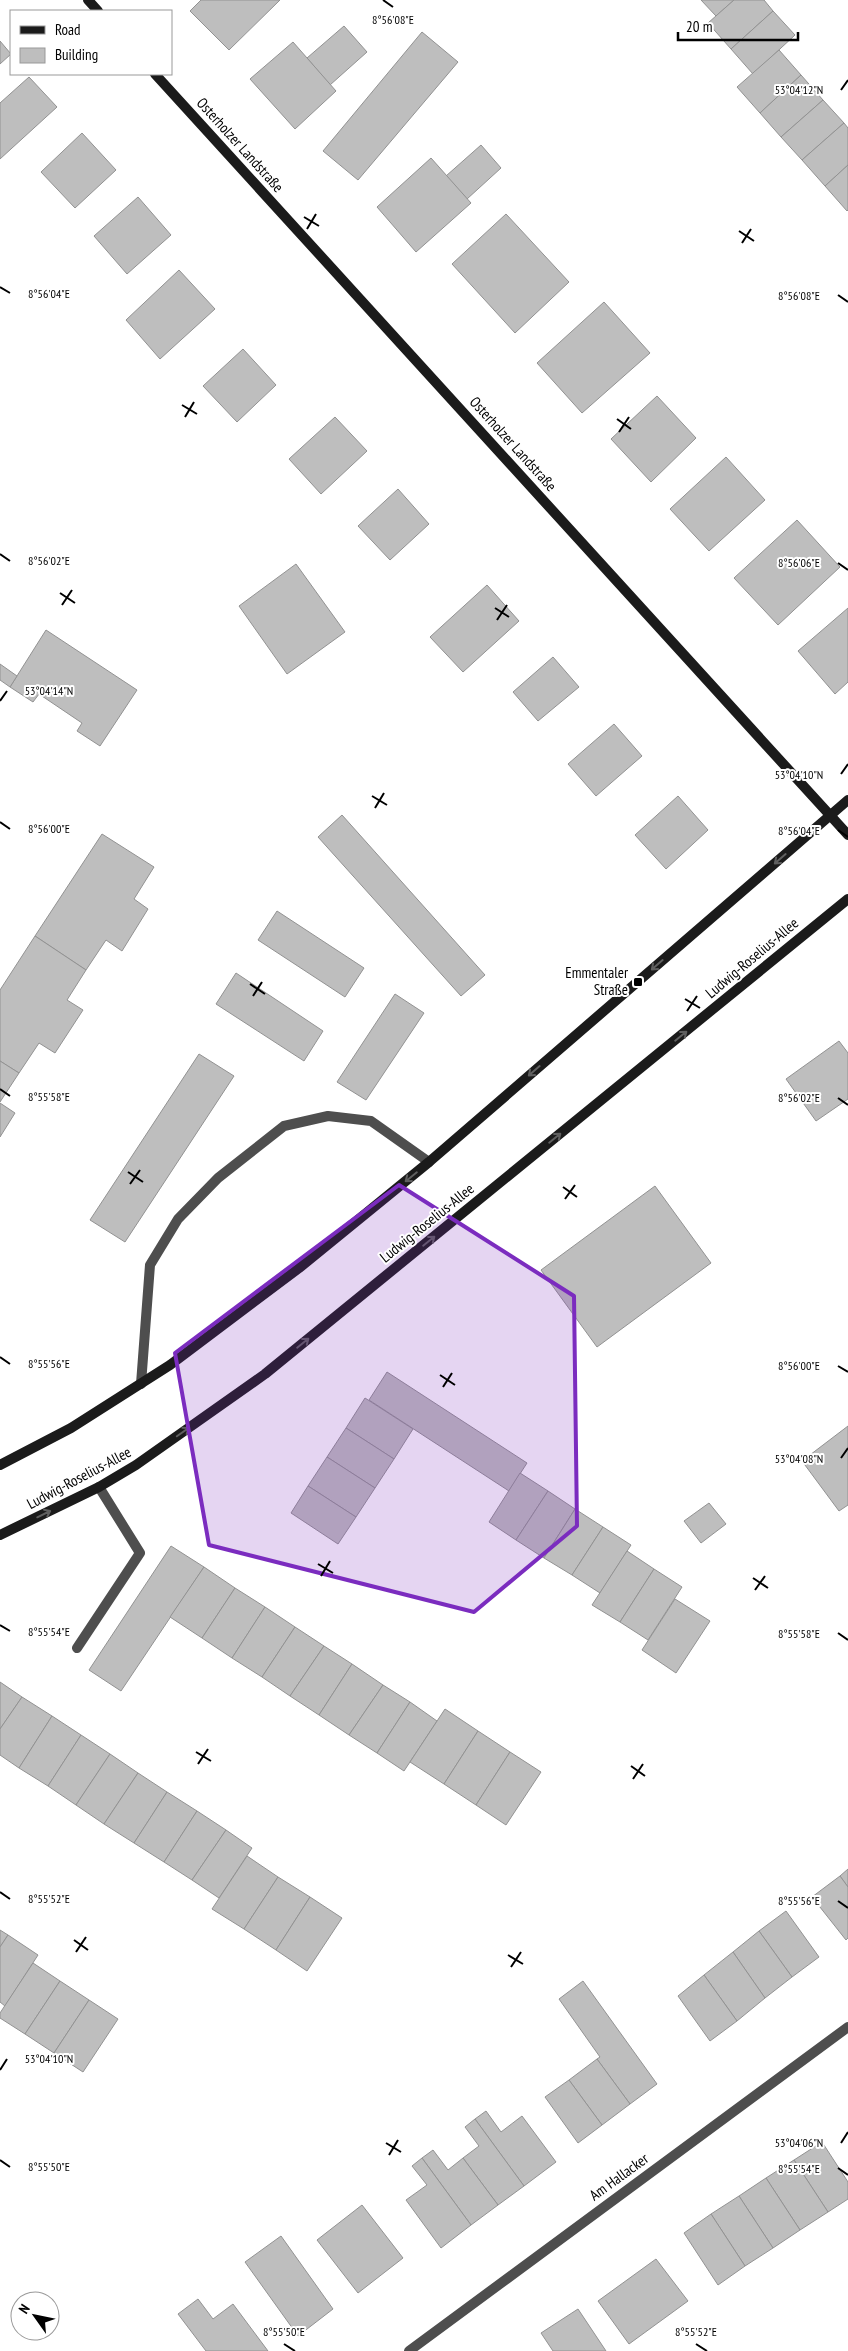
<svg xmlns="http://www.w3.org/2000/svg" width="848" height="2351" viewBox="0 0 848 2351" font-family="'PT Sans Narrow',sans-serif">
<style>
.building{fill:#bebebe;stroke:#929292}
.lines{fill:none;stroke-linecap:round;stroke-linejoin:round}
.lane{stroke:#4e4e4e;stroke-width:10}
.street{stroke:#4e4e4e;stroke-width:10}
.secondary{stroke:#1b1b1b;stroke-width:10}
.oneway{stroke:#5f5f5f}
.marked{fill:#7b2cbf;fill-opacity:0.2;stroke:#7b2cbf;stroke-width:4;stroke-linejoin:round}
.ticks{fill:none;stroke:#000;stroke-width:2}
.poi-dot{fill:#000;stroke:#fff;stroke-width:2}
.labels{text-anchor:middle;stroke-width:4;stroke-linejoin:round;paint-order:stroke}
.street-label{font-size:15px;fill:#000;stroke:#fff}
.poi-label{font-size:15px;fill:#000;stroke:#fff;text-anchor:end}
.ticks-label{font-size:12px;text-anchor:middle;fill:#000;stroke:#fff;stroke-width:4;stroke-linejoin:round;paint-order:stroke}
</style>
<rect width="100%" height="100%" fill="#fff"/>
<!-- building -->
<g class="building">
<path d="M201,0H280L229,50L190,11Z"/>
<path d="M701,0H734L716,16Z"/>
<path d="M734,0H764L773,11L731,49L708,23Z"/>
<path d="M773,11L795,35L753,74L731,49Z"/>
<path d="M344,26L367,52L330,85L307,58Z"/>
<path d="M422,32L458,62L358,180L323,151Z"/>
<path d="M0,41L11,54L0,64Z"/>
<path d="M293,42L336,91L295,129L250,79Z"/>
<path d="M779,50L801,75L760,113L737,87Z"/>
<path d="M801,75L823,100L781,137L760,113Z"/>
<path d="M29,77L57,107L0,159V103Z"/>
<path d="M823,100L844,123L802,160L781,137Z"/>
<path d="M844,123L848,128V165L825,186L802,160Z"/>
<path d="M82,133L116,170L75,208L41,172Z"/>
<path d="M481,145L501,168L467,199L446,176Z"/>
<path d="M431,158L471,203L416,252L377,207Z"/>
<path d="M848,165V210L847,211L825,186Z"/>
<path d="M138,197L171,235L127,274L94,236Z"/>
<path d="M506,214L569,282L515,333L452,264Z"/>
<path d="M179,270L215,309L160,359L126,320Z"/>
<path d="M604,302L650,353L582,413L537,363Z"/>
<path d="M243,349L276,385L237,422L203,386Z"/>
<path d="M657,396L696,438L651,482L611,439Z"/>
<path d="M335,417L367,451L321,494L289,459Z"/>
<path d="M726,457L765,500L709,551L670,509Z"/>
<path d="M398,489L429,524L390,560L358,526Z"/>
<path d="M797,520L840,567L778,625L734,578Z"/>
<path d="M296,564L345,632L287,674L239,606Z"/>
<path d="M487,585L519,621L463,672L430,637Z"/>
<path d="M848,608V682L835,694L798,651Z"/>
<path d="M46,630L137,690L100,746L77,731L82,723L39,694L33,702L10,687Z"/>
<path d="M553,657L579,687L538,721L513,692Z"/>
<path d="M0,664L17,676L10,687L0,680Z"/>
<path d="M614,724L642,756L596,796L568,764Z"/>
<path d="M678,796L708,830L666,869L635,835Z"/>
<path d="M342,815L485,975L461,996L318,837Z"/>
<path d="M102,834L154,867L134,899L148,909L122,951L106,940L86,970L35,936Z"/>
<path d="M277,911L364,968L345,997L258,940Z"/>
<path d="M35,936L86,970L67,1000L83,1010L55,1053L39,1043L19,1073L0,1061V990Z"/>
<path d="M236,973L323,1031L304,1061L216,1004Z"/>
<path d="M395,994L424,1013L366,1100L337,1082Z"/>
<path d="M839,1041L848,1053V1099L816,1121L786,1079Z"/>
<path d="M199,1054L234,1076L125,1242L90,1220Z"/>
<path d="M0,1061L19,1073L0,1102Z"/>
<path d="M0,1103L15,1113L0,1137Z"/>
<path d="M655,1186L711,1263L597,1347L541,1270Z"/>
<path d="M387,1372L527,1463L509,1491L369,1400Z"/>
<path d="M365,1398L413,1429L394,1459L346,1428Z"/>
<path d="M848,1426V1505L839,1511L802,1461Z"/>
<path d="M346,1428L394,1459L375,1488L327,1457Z"/>
<path d="M327,1457L375,1488L356,1517L308,1486Z"/>
<path d="M520,1473L548,1491L516,1540L489,1522Z"/>
<path d="M308,1486L356,1517L338,1544L291,1513Z"/>
<path d="M548,1491L575,1509L544,1558L516,1540Z"/>
<path d="M709,1503L726,1524L701,1543L684,1521Z"/>
<path d="M575,1509L603,1527L572,1575L544,1558Z"/>
<path d="M603,1527L631,1545L600,1593L572,1575Z"/>
<path d="M171,1546L204,1567L121,1691L89,1670Z"/>
<path d="M627,1551L654,1569L620,1622L592,1605Z"/>
<path d="M204,1567L235,1588L202,1638L170,1617Z"/>
<path d="M654,1569L682,1587L648,1640L620,1622Z"/>
<path d="M235,1588L265,1607L232,1658L202,1638Z"/>
<path d="M675,1599L710,1621L676,1673L642,1650Z"/>
<path d="M265,1607L295,1627L262,1677L232,1658Z"/>
<path d="M295,1627L324,1646L290,1696L262,1677Z"/>
<path d="M324,1646L352,1664L319,1715L290,1696Z"/>
<path d="M352,1664L383,1685L349,1735L319,1715Z"/>
<path d="M0,1682L22,1697L0,1729Z"/>
<path d="M383,1685L410,1702L377,1753L349,1735Z"/>
<path d="M22,1697L52,1716L19,1768L0,1755V1729Z"/>
<path d="M410,1702L437,1721L404,1771L377,1753Z"/>
<path d="M445,1709L478,1731L444,1784L410,1762Z"/>
<path d="M52,1716L81,1735L48,1786L19,1768Z"/>
<path d="M478,1731L510,1752L476,1805L444,1784Z"/>
<path d="M81,1735L110,1754L76,1805L48,1786Z"/>
<path d="M510,1752L541,1772L506,1825L476,1805Z"/>
<path d="M110,1754L138,1773L104,1824L76,1805Z"/>
<path d="M138,1773L167,1792L134,1843L104,1824Z"/>
<path d="M167,1792L197,1811L164,1862L134,1843Z"/>
<path d="M197,1811L226,1830L192,1880L164,1862Z"/>
<path d="M226,1830L252,1848L219,1898L192,1880Z"/>
<path d="M247,1856L278,1877L244,1929L212,1909Z"/>
<path d="M848,1869V1887L840,1876Z"/>
<path d="M840,1876L848,1887V1938L846,1940L812,1897Z"/>
<path d="M278,1877L310,1897L276,1950L244,1929Z"/>
<path d="M310,1897L342,1918L307,1971L276,1950Z"/>
<path d="M786,1911L819,1957L792,1977L759,1931Z"/>
<path d="M0,1930L8,1935L0,1947Z"/>
<path d="M759,1931L792,1977L765,1998L733,1952Z"/>
<path d="M8,1935L38,1955L5,2006L0,2002V1947Z"/>
<path d="M733,1952L765,1998L737,2021L704,1975Z"/>
<path d="M33,1963L60,1981L25,2034L0,2018V2013Z"/>
<path d="M704,1975L737,2021L710,2041L678,1996Z"/>
<path d="M60,1981L89,2000L54,2053L25,2034Z"/>
<path d="M583,1981L657,2084L630,2104L597,2059L600,2057L559,1999Z"/>
<path d="M89,2000L118,2019L83,2072L54,2053Z"/>
<path d="M597,2059L630,2104L602,2125L569,2080Z"/>
<path d="M569,2080L602,2125L578,2143L545,2097Z"/>
<path d="M486,2111L501,2132L522,2116L556,2162L524,2186L475,2119Z"/>
<path d="M475,2119L524,2186L498,2205L463,2158L479,2146L465,2127Z"/>
<path d="M822,2142L848,2182V2199L828,2212L794,2160Z"/>
<path d="M433,2150L448,2170L463,2158L498,2205L471,2225L422,2158Z"/>
<path d="M422,2158L471,2225L441,2248L406,2200L427,2185L412,2166Z"/>
<path d="M794,2160L828,2212L800,2230L766,2178Z"/>
<path d="M766,2178L800,2230L773,2248L739,2196Z"/>
<path d="M739,2196L773,2248L745,2266L711,2214Z"/>
<path d="M362,2205L403,2258L358,2293L317,2240Z"/>
<path d="M711,2214L745,2266L718,2285L684,2233Z"/>
<path d="M281,2236L333,2309L298,2336L245,2262Z"/>
<path d="M656,2259L688,2301L629,2344L598,2301Z"/>
<path d="M198,2299L213,2319L233,2304L268,2351H206L178,2314Z"/>
<path d="M578,2309L606,2351H553L541,2333Z"/>
</g>
<g class="lines">
<!-- lane -->
<g class="lane">
<path d="M141,1384L150,1265L178,1219L218,1178L284,1126L328,1116L371,1121L429,1162"/>
<path d="M77,1648L140,1553L99,1487"/>
</g>
<!-- street -->
<path class="street" d="M409,2351L848,2027"/>
<!-- secondary -->
<g class="secondary">
<path d="M88,0L98,11"/>
<path d="M155,74L848,835"/>
<path d="M0,1465L71,1428L170,1365L299,1268L429,1162L848,800"/>
<path d="M0,1535L99,1487L136,1465L265,1374L848,899"/>
</g>
</g>
<!-- one-way arrows -->
<defs><path id="oneway-shaft" d="M-6 0H5M1.5-3L5.5 0L1.5 3" fill="none" stroke-width="1.6" stroke-linecap="round" stroke-linejoin="round" transform="scale(1.25)"/></defs>
<g class="oneway">
<use href="#oneway-shaft" transform="translate(780 859) rotate(139)"/>
<use href="#oneway-shaft" transform="translate(657 965) rotate(139)"/>
<use href="#oneway-shaft" transform="translate(681 1036) rotate(-39)"/>
<use href="#oneway-shaft" transform="translate(534 1071) rotate(139)"/>
<use href="#oneway-shaft" transform="translate(555 1138) rotate(-39)"/>
<use href="#oneway-shaft" transform="translate(411 1177) rotate(141)"/>
<use href="#oneway-shaft" transform="translate(429 1241) rotate(-39)"/>
<use href="#oneway-shaft" transform="translate(303 1343) rotate(-39)"/>
<use href="#oneway-shaft" transform="translate(183 1432) rotate(-35)"/>
<use href="#oneway-shaft" transform="translate(44 1514) rotate(-26)"/>
</g>
<!-- marked area -->
<path class="marked" d="M399,1185L574,1296L577,1526L474,1612L209,1545L175,1353Z"/>
<!-- ticks -->
<path class="ticks" d="M383,0L393,7M841,90L848,80M304,217L319,226M307,229L316,214M739,231L754,241M742,243L751,229M0,287L10,293M838,295L848,302M182,405L197,414M185,417L194,402M617,419L631,429M619,432L629,417M0,554L10,561M838,563L848,570M60,593L75,603M62,605L72,590M495,608L509,617M497,620L507,605M0,701L7,691M841,774L848,764M372,796L387,805M375,808L384,793M0,822L10,829M838,830L848,837M250,984L265,994M253,996L262,982M685,999L700,1008M687,1011L697,996M0,1089L10,1096M838,1098L848,1105M128,1172L143,1182M130,1184L140,1170M563,1187L577,1197M565,1199L575,1185M0,1357L10,1364M838,1366L848,1372M440,1375L455,1385M443,1387L452,1373M841,1458L848,1448M318,1564L333,1573M321,1576L330,1561M753,1578L768,1588M755,1590L765,1576M0,1625L10,1631M838,1633L848,1640M196,1752L211,1761M198,1764L208,1749M631,1766L645,1776M633,1779L643,1764M0,1892L10,1899M838,1901L848,1908M74,1940L88,1950M76,1952L86,1937M508,1955L523,1964M511,1967L521,1952M0,2070L7,2059M386,2143L401,2152M841,2143L848,2132M389,2155L398,2140M0,2160L10,2167M838,2168L848,2175M284,2344L295,2351M696,2344L707,2351"/>
<!-- markers -->
<rect class="poi-dot" x="633" y="977" width="10" height="10" rx="2.5"/>
<g class="labels">
<!-- street labels -->
<g class="street-label">
<text transform="translate(240 145) rotate(48)" y="5">Osterholzer Landstraße</text>
<text transform="translate(513 444) rotate(48)" y="5">Osterholzer Landstraße</text>
<text transform="translate(752 958) rotate(-40)" y="5">Ludwig-Roselius-Allee</text>
<text transform="translate(427 1223) rotate(-39)" y="5">Ludwig-Roselius-Allee</text>
<text transform="translate(79 1478) rotate(-28)" y="5">Ludwig-Roselius-Allee</text>
<text transform="translate(619 2177) rotate(-36)" y="5">Am Hallacker</text>
</g>
<!-- poi labels -->
<g class="poi-label">
<text x="628" y="978">Emmentaler<tspan x="628" dy="17">Straße</tspan></text>
</g>
</g>
<g class="ticks-label">
<text x="393" y="24">8°56'08"E</text>
<text x="799" y="94">53°04'12"N</text>
<text x="49" y="298">8°56'04"E</text>
<text x="799" y="300">8°56'08"E</text>
<text x="49" y="565">8°56'02"E</text>
<text x="799" y="567">8°56'06"E</text>
<text x="49" y="695">53°04'14"N</text>
<text x="799" y="779">53°04'10"N</text>
<text x="49" y="833">8°56'00"E</text>
<text x="799" y="835">8°56'04"E</text>
<text x="49" y="1101">8°55'58"E</text>
<text x="799" y="1102">8°56'02"E</text>
<text x="49" y="1368">8°55'56"E</text>
<text x="799" y="1370">8°56'00"E</text>
<text x="799" y="1463">53°04'08"N</text>
<text x="49" y="1636">8°55'54"E</text>
<text x="799" y="1638">8°55'58"E</text>
<text x="49" y="1903">8°55'52"E</text>
<text x="799" y="1905">8°55'56"E</text>
<text x="49" y="2063">53°04'10"N</text>
<text x="799" y="2147">53°04'06"N</text>
<text x="49" y="2171">8°55'50"E</text>
<text x="799" y="2173">8°55'54"E</text>
<text x="284" y="2336">8°55'50"E</text>
<text x="696" y="2336">8°55'52"E</text>
</g>
<!-- legend -->
<rect x="10" y="10" width="162" height="65" fill="#ffffff" stroke="#999999"/>
<rect x="20" y="26" width="25" height="8" fill="#1b1b1b" stroke="#999999"/>
<text x="55" y="35" font-size="15" fill="#000000">Road</text>
<rect x="20" y="48" width="25" height="15" fill="#bebebe" stroke="#999999"/>
<text x="55" y="60" font-size="15" fill="#000000">Building</text>
<!-- north arrow -->
<g transform="translate(35 2316) rotate(303)"><circle r="24" fill="#ffffff" stroke="#999999"/>
<path d="M0-4L9 19L0 12L-9 19Z" fill="#000000"/>
<text y="-8" font-size="14" font-weight="bold" text-anchor="middle" fill="#000000">N</text>
</g>
<!-- scale -->
<path d="M678 32v8h120v-8" fill="none" stroke="#000000" stroke-width="2.5"/>
<text x="686" y="32" font-size="15" fill="#000000" stroke="#ffffff" stroke-width="4" paint-order="stroke">20 m</text>
</svg>
